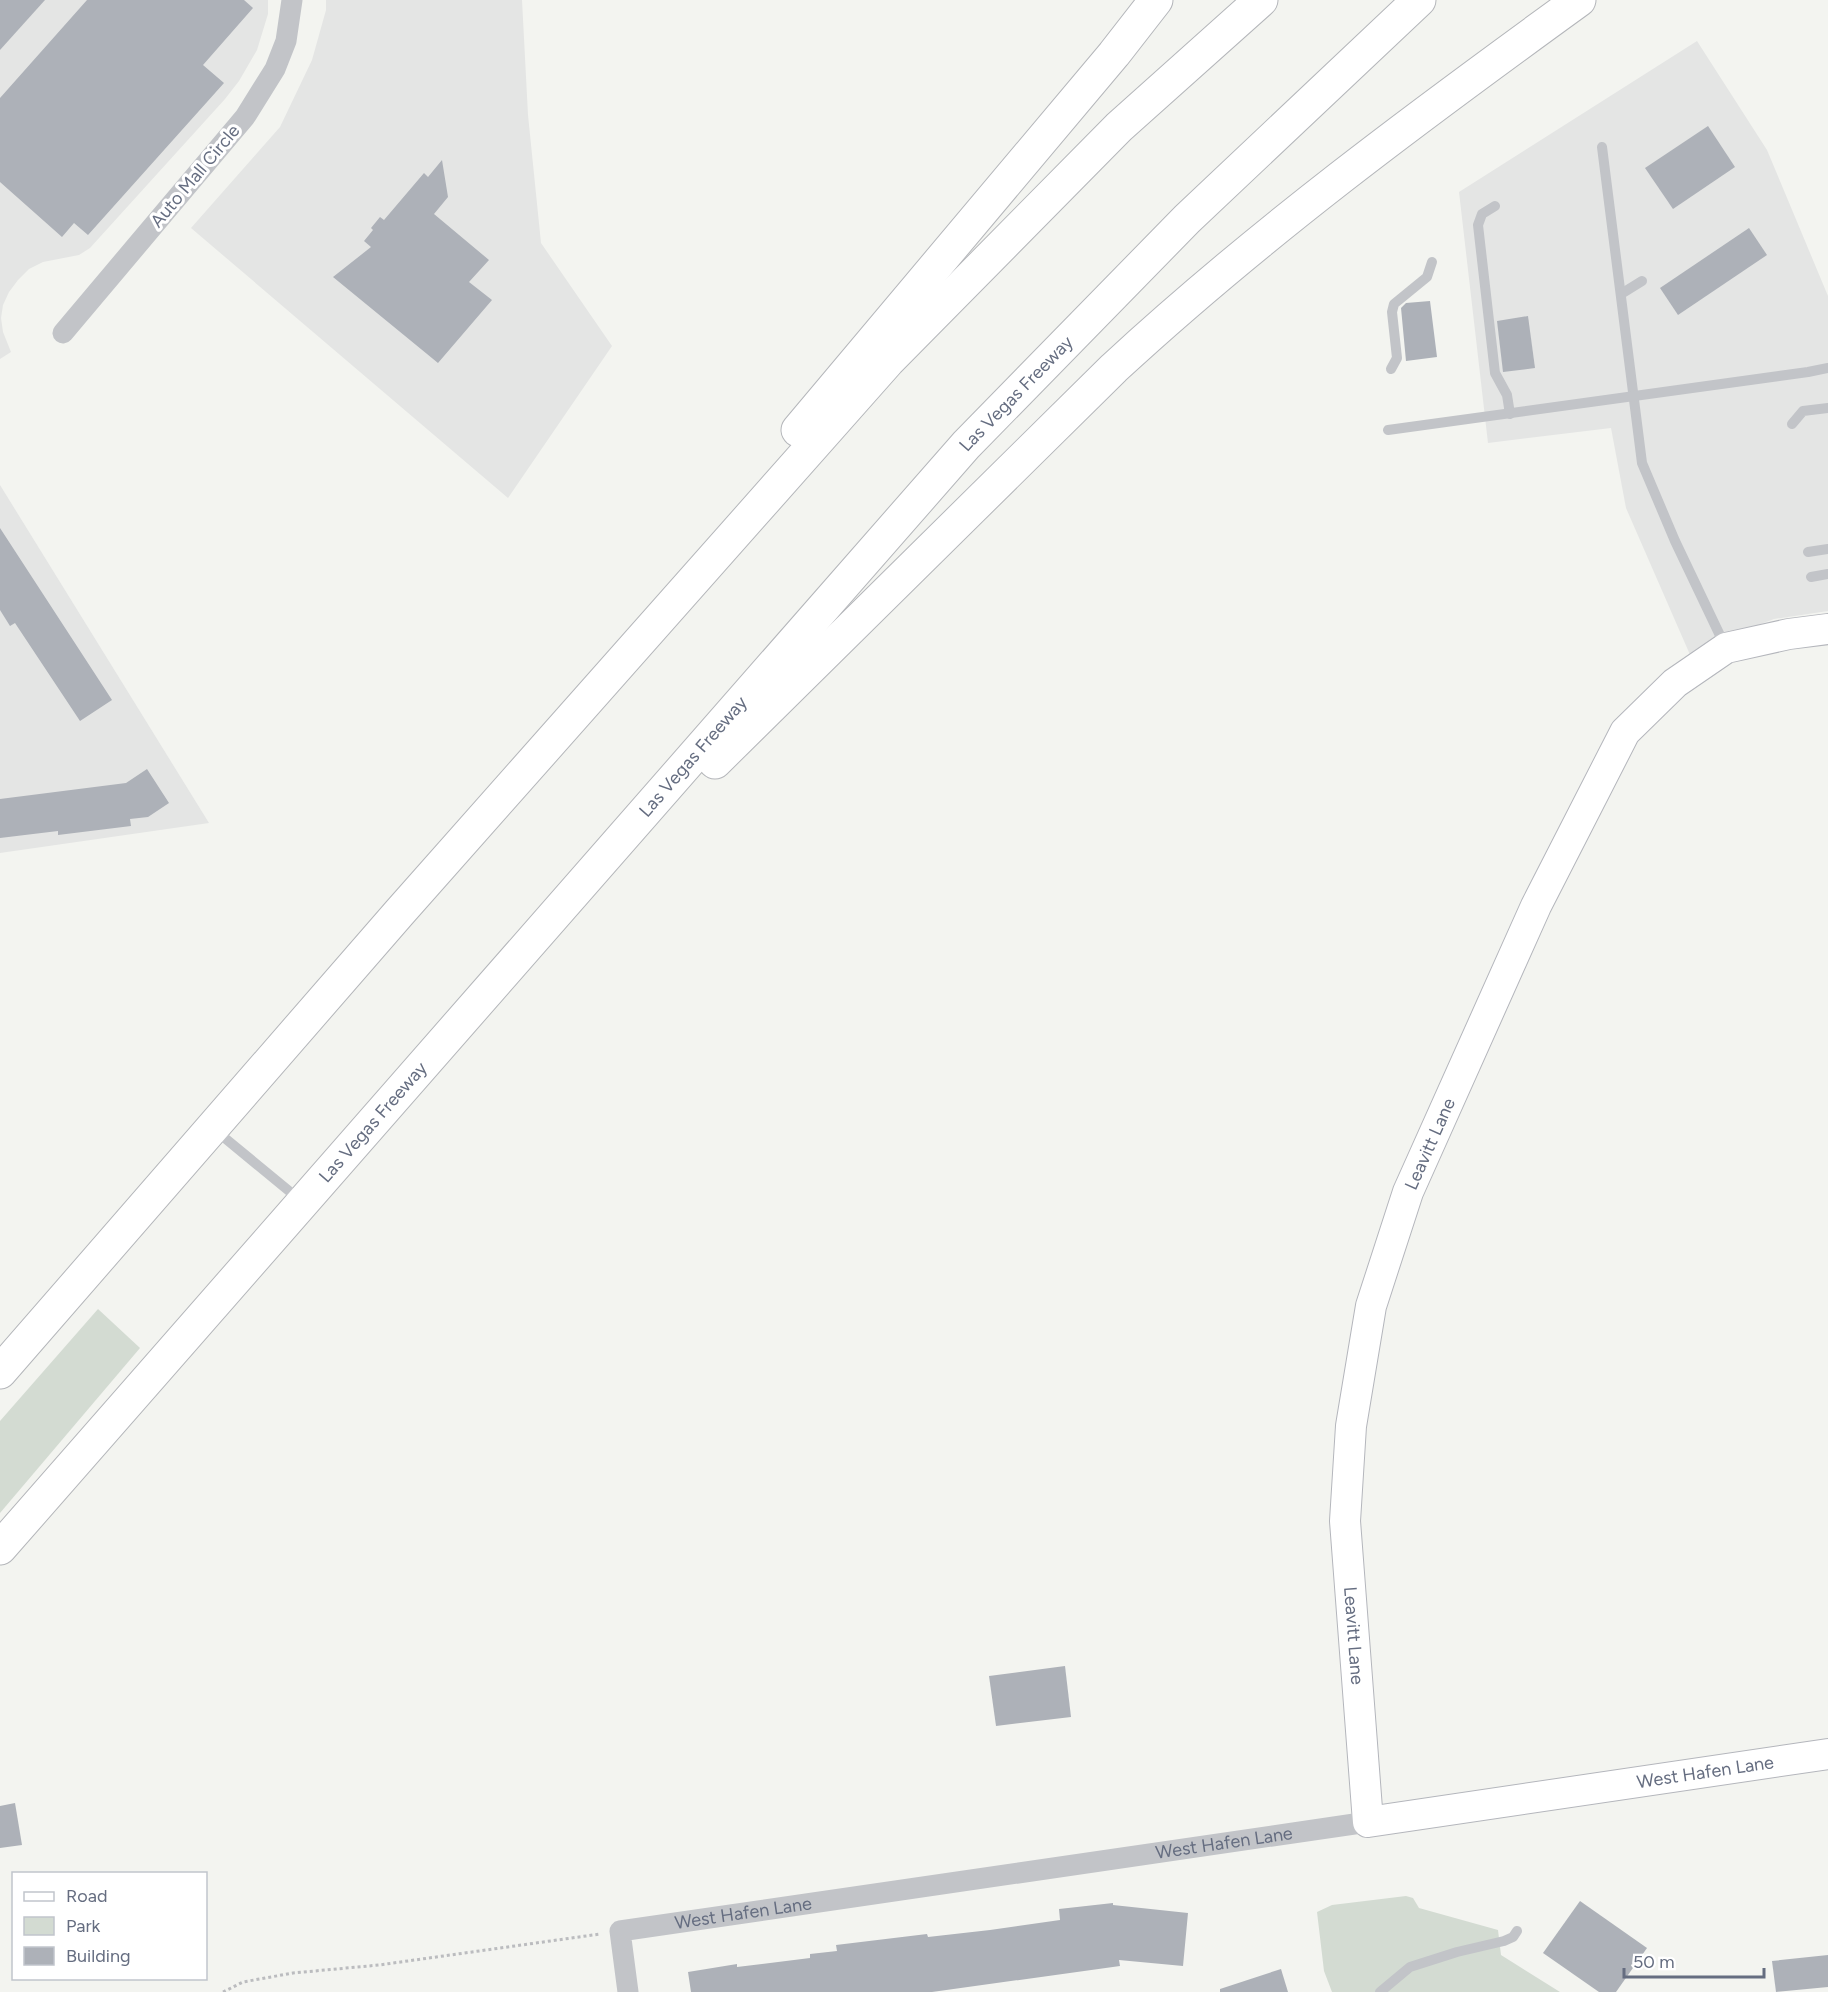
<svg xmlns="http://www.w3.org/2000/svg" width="1828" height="1992" viewBox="0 0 1828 1992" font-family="Figtree,sans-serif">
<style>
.built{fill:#e4e5e4}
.green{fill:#d3dbd2}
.building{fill:#adb1b8}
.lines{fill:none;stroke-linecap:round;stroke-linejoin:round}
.secondary-casing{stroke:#b4b6bc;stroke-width:32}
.highway-casing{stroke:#b4b6ba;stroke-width:35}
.path{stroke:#bbbcbf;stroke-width:3;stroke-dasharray:3 3;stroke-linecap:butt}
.lane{stroke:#c2c4c8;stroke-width:10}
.street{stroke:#c2c4c8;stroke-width:21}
.secondary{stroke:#fff;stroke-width:30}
.highway{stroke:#fff;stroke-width:33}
.labels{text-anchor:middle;stroke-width:6;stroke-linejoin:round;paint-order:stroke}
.street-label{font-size:18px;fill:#656d80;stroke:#fff}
</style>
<rect width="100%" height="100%" fill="#f3f4f0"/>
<!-- built -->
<g class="built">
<path d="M0,0H268V14L257,50L239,81L225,99L90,248L79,255L43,262L29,269L18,280L9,292L3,305L1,318L3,332L11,352L0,359Z"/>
<path d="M326,0H522L528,115L541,243L612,346L508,498L191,228L280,127L312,60L326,10Z"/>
<path d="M1697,41L1767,150L1828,296V611L1774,619L1747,629L1691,657L1626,508L1611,428L1488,443L1459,192Z"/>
<path d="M0,485L209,823L0,853Z"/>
</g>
<!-- green -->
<g class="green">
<path d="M98,1309L140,1348L0,1513V1421Z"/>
<path d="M1406,1896L1413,1898L1419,1908L1498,1930L1501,1955L1560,1992H1332L1324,1971L1317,1912L1332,1905Z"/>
</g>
<!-- building -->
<g class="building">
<path d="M0,0H45L0,50Z"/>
<path d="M87,0H244L253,8L203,65L224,83L88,235L74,223L62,237L0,182V98Z"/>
<path d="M1708,126L1735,167L1673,209L1645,168Z"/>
<path d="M442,160L448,197L434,214L489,260L469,282L492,300L438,363L333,277L371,247L364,241L373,230L371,228L380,217L384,220L424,173L428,177Z"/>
<path d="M1749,228L1767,255L1678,315L1660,288Z"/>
<path d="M1430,301L1437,357L1406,361L1401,308L1406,303Z"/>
<path d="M1528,316L1535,368L1503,372L1497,321Z"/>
<path d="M0,528L112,700L80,721L15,623L10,626L0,610Z"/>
<path d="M147,769L169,803L148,817L130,819L131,826L58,835V831L0,838V799L126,783Z"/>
<path d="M1065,1666L1071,1717L996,1726L989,1676Z"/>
<path d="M15,1803L22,1845L0,1848V1806Z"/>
<path d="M1580,1901L1647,1948L1616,1992H1599L1543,1953Z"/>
<path d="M1113,1903V1905L1188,1913L1183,1966L1119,1960L1120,1966L932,1992H691L688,1972L737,1964V1967L810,1958V1954L837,1951L836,1945L927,1934L928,1937L990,1930L1060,1920L1059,1909Z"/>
<path d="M1828,1955V1987L1776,1992L1772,1961Z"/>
<path d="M1281,1969L1288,1992H1220V1989Z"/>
</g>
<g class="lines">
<!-- secondary casing -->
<g class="secondary-casing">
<g id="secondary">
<path id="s2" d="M1828,629L1789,634L1726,648L1675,683L1625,732L1536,906L1408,1192L1371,1306L1351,1426L1345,1521L1368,1822L1828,1754"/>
</g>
</g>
<!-- highway casing -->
<g class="highway-casing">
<g id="highway">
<path d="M798,430L1114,54L1156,0"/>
<path d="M715,762L1114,368C1259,234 1419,116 1579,0"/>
<path d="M0,1372L399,913L888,361L1119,127L1261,0"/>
<path id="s3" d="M0,1548L966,445L1187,219L1419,0"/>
</g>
</g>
<!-- path -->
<path class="path" d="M223,1992L243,1982L293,1973L379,1965L600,1934"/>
<!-- lane -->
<g class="lane">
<path d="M1602,147L1642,463L1675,541L1726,648"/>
<path d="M1495,206L1482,214L1478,225L1495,373L1507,395L1510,414"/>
<path d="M1621,294L1642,281"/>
<path d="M1391,369L1397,358L1392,312L1394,304L1427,277L1432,262"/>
<path d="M1792,424L1803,411L1828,408"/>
<path d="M1388,430L1808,372L1828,368"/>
<path d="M1808,552L1828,549"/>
<path d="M1811,577L1828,574"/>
<path d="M215,1130L300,1200"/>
<path d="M1380,1992L1410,1967L1457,1952L1504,1941L1513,1937L1517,1931"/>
</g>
<!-- street -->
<g class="street">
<path d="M63,333L245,117L275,69L286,41L292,0"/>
<path id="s1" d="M628,1992L620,1931L1368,1822"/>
</g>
<!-- secondary -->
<use href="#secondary" class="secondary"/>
<!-- highway -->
<use href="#highway" class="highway"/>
</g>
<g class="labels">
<!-- street labels -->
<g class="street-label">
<text transform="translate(195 176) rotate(-50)" y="6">Auto Mall Circle</text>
<text dy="6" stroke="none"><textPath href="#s3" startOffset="1538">Las Vegas Freeway</textPath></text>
<text dy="6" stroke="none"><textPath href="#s3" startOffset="1052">Las Vegas Freeway</textPath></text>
<text dy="6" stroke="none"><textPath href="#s3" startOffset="566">Las Vegas Freeway</textPath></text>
<text transform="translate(1430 1144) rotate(-66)" y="6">Leavitt Lane</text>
<text dy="6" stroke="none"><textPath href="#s2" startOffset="1196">Leavitt Lane</textPath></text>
<text dy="6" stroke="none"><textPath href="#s2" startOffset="1724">West Hafen Lane</textPath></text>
<text dy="6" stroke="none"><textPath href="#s1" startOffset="672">West Hafen Lane</textPath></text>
<text dy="6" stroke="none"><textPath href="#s1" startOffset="186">West Hafen Lane</textPath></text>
</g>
</g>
<!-- legend -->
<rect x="12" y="1872" width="195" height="108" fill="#ffffff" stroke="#c1c5cc" stroke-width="1.5"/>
<rect x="24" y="1892" width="30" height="9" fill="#ffffff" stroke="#c1c5cc" stroke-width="1.5"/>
<text x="66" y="1902" font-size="18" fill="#656d80">Road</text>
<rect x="24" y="1917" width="30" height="18" fill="#d3dbd2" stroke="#c1c5cc" stroke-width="1.5"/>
<text x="66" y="1932" font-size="18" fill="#656d80">Park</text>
<rect x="24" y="1947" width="30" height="18" fill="#adb1b8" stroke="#c1c5cc" stroke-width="1.5"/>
<text x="66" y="1962" font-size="18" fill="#656d80">Building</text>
<!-- scale -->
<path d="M1624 1968v9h140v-9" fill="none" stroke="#656d80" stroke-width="3"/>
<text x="1633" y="1968" font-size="18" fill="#656d80" stroke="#ffffff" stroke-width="4.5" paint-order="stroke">50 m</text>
</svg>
